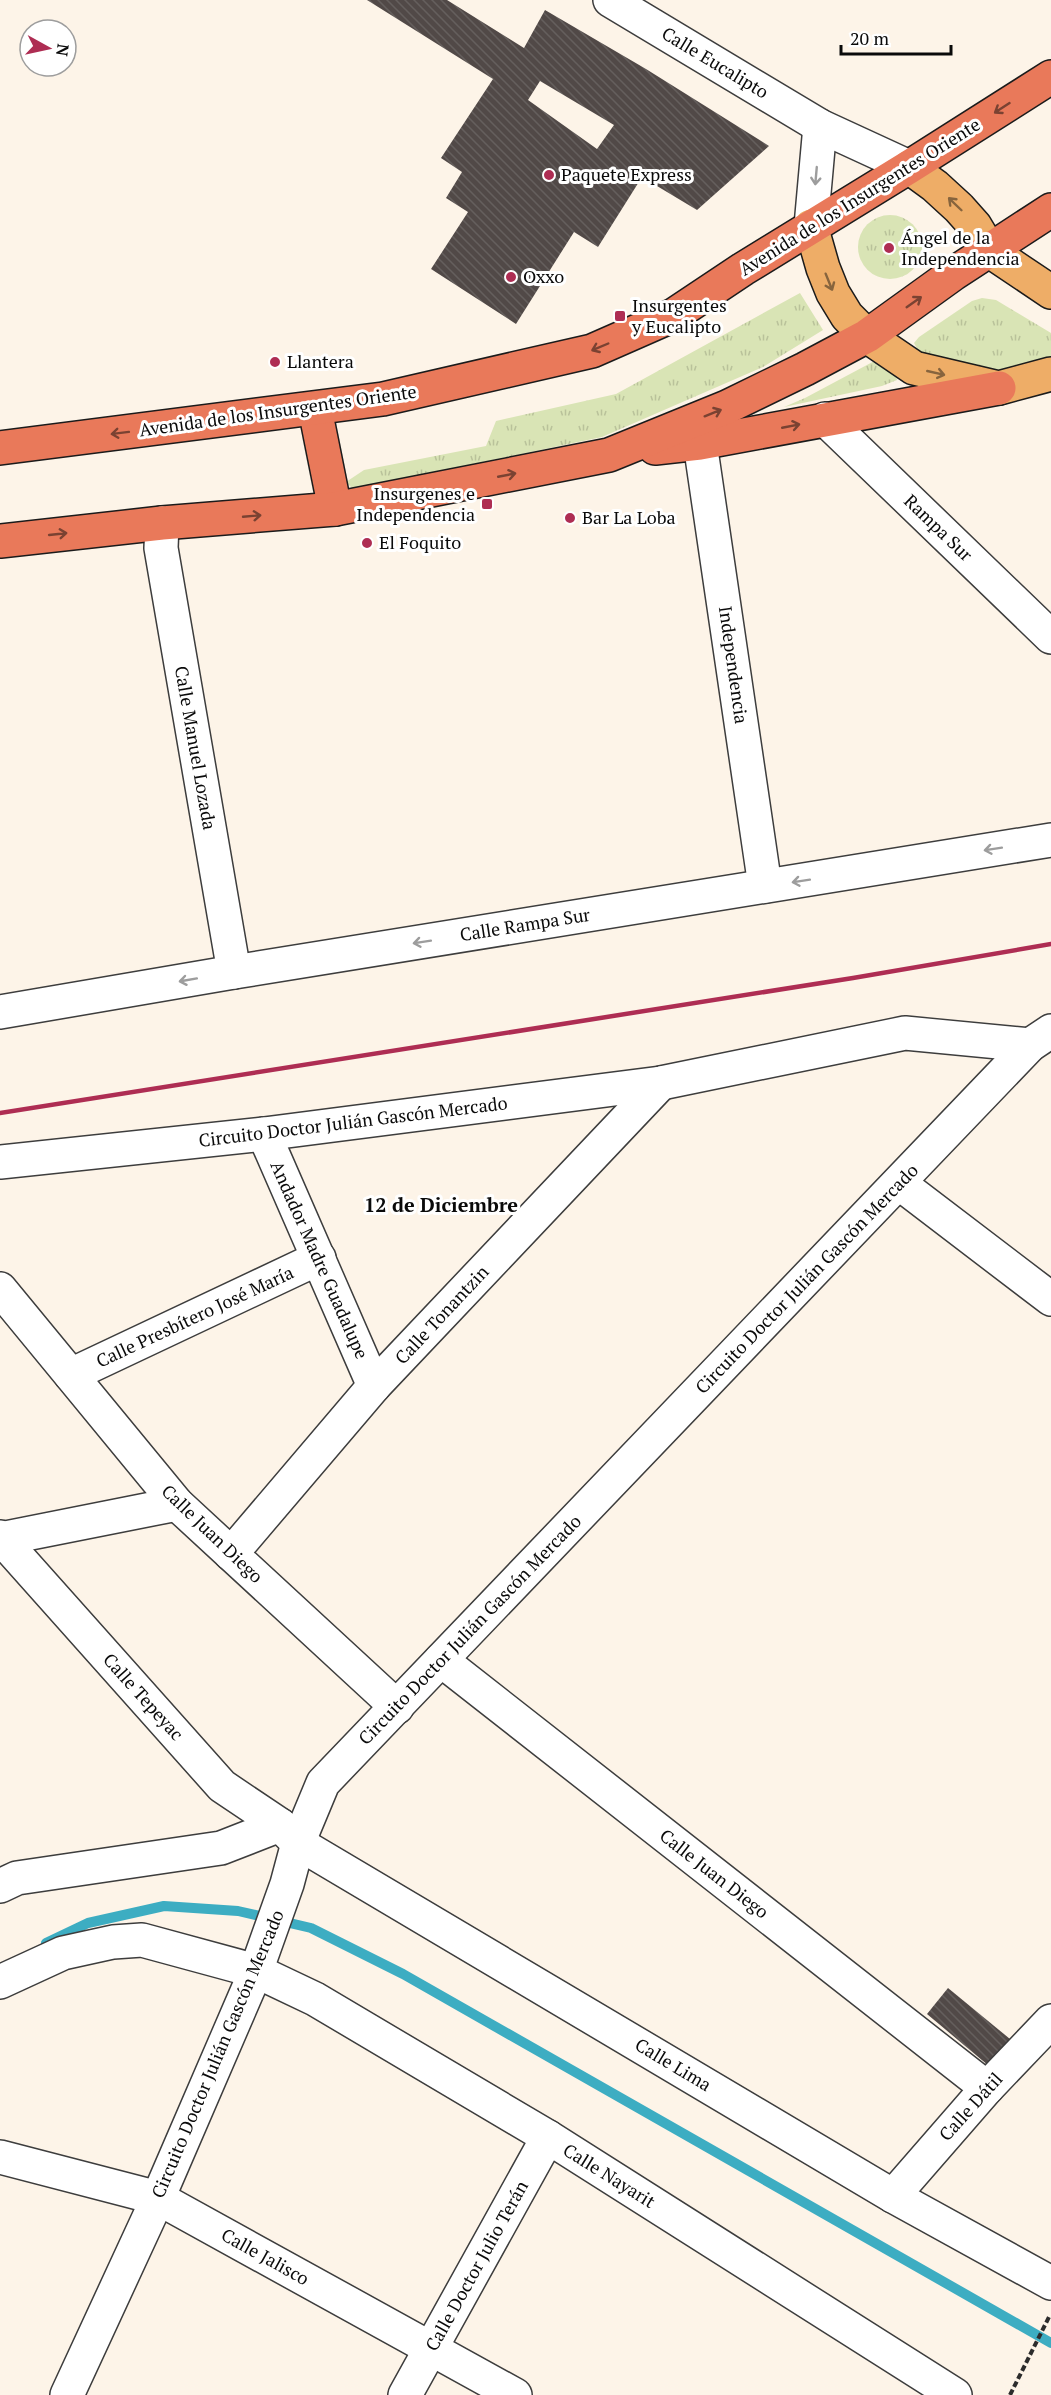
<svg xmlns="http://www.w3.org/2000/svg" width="1051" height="2395" viewBox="0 0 1051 2395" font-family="'PT Serif',serif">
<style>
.grass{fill:url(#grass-tufts)}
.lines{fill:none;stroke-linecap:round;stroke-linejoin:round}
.stream{stroke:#3dadc2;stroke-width:10}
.building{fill:url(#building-back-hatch);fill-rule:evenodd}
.minor-casing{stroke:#3d3d3d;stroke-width:36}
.major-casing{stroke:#1b1b1b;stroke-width:36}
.highway-casing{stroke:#1b1b1b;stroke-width:36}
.path{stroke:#2c2c2c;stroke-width:4;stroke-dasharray:6 3;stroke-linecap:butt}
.minor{stroke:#fff;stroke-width:33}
.major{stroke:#eead67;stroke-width:33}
.highway{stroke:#e9795a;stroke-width:33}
.rail{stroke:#ae2d53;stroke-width:4.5}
.oneway{stroke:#7a4232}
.oneway2{stroke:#9d9d9d}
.oneway3{stroke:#87643d}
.poi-dot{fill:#ae2d53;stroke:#fff;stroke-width:2}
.labels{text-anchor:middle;stroke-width:6;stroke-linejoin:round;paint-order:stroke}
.street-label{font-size:18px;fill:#0a0a0a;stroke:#fff}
.poi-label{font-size:18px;fill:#0a0a0a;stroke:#fff;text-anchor:start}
.neighbourhood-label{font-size:20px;font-weight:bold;fill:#0a0a0a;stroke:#fff}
</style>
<defs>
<pattern id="grass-tufts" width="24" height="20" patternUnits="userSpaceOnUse" patternTransform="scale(1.5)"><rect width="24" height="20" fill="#d9e4b5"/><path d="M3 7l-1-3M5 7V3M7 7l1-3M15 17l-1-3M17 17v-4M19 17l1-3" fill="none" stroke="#b9c29a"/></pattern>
<pattern id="building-back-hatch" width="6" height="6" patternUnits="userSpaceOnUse" patternTransform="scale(1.5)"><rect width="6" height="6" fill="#514947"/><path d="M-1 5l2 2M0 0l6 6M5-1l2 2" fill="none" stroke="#655f5d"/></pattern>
</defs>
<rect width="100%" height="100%" fill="#fdf4e8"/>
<!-- grass -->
<g class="grass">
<circle cx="890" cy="247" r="32"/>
<path d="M800,293L823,330L763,367L602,437L353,489L346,482L364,470L486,446L496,421L616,394Z"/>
<path d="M982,298L996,300L1051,333V365L1000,375L919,352L914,343L919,337L972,301Z"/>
<path d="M880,358L896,376L897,380L882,386L784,407L805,398Z"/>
</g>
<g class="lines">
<!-- stream -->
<path class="stream" d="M46,1943L88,1923L164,1906L238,1911L311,1928L403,1974L1051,2343"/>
</g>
<!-- building -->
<g class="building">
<path d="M367,0H447L524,48L545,10L646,69L769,146L697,210L642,177L598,247L574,232L516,324L431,269L468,212L446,198L462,172L441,158L493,79ZM540,81L614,125L597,149L528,100Z"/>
<path d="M948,1988L1010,2039L989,2066L927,2014Z"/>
</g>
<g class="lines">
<!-- minor casing -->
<g class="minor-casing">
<g id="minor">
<path d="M610,0L820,126L909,167"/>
<path d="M811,226L820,126"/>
<path d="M825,419L1051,637"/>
<path d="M700,443L765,886"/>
<path d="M162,523L161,548L234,972"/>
<path d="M0,1012L234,972L1051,840"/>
<path d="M264,1134L374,1386"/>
<path d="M0,1162L264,1134L661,1083L905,1033L1030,1045"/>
<path d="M899,1183L1051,1299"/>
<path d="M0,1289L177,1504L397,1707"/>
<path d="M71,1375L319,1258"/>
<path d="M0,1537L222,1786L280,1825L298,1843L893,2196L1051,2283"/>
<path d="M0,1539L177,1504"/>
<path d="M231,1554L374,1386L661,1083"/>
<path d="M441,1660L987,2088"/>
<path d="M0,1886L17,1878L221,1848L280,1825"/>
<path d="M0,1982L63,1953L113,1942L142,1940L256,1971L315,1999L548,2137L955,2395"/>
<path d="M0,2157L158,2198L515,2395"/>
<path d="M893,2196L987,2088L1051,2021"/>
<path d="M67,2395L158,2198L256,1971L287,1884L298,1843L323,1783L1030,1045L1051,1031"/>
<path d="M405,2395L548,2137"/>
</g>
</g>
<!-- major casing -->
<g class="major-casing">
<g id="major">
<path d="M909,167L935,186L959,208L975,226L990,251L1051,292"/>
<path d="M811,226L823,268L833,293L847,316L867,336L914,368L999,388L1051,374"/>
</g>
</g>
<!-- highway casing -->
<g class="highway-casing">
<g id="highway">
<path d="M315,409L335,509"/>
<path d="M0,448L383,399L592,351L674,315L743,269L909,167L1051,77"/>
<path d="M655,448L700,443L999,388"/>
<path d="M0,541L162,523L335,509L609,455L727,407L805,369L867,336L953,274L1051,210"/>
</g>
</g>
<!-- path -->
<path class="path" d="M1010,2395L1049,2317"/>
<!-- minor -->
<use href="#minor" class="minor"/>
<!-- major -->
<use href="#major" class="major"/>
<!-- highway -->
<use href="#highway" class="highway"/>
<!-- rail -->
<path class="rail" d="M0,1113L853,978L1051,944"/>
</g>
<!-- one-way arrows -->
<defs><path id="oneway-shaft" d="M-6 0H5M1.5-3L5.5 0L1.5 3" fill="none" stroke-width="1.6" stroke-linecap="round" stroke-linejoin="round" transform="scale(1.5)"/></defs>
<g class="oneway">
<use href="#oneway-shaft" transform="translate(1002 108) rotate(147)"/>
<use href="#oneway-shaft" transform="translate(914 302) rotate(-35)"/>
<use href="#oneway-shaft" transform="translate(600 347) rotate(157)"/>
<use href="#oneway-shaft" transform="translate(713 413) rotate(-22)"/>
<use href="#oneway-shaft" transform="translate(791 426) rotate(-11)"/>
<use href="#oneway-shaft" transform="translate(120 433) rotate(173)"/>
<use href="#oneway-shaft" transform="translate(507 475) rotate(-11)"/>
<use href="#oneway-shaft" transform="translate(252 516) rotate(-5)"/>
<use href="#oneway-shaft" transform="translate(58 534) rotate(-6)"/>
</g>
<g class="oneway2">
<use href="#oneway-shaft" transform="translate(816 176) rotate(95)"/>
<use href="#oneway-shaft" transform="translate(993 849) rotate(171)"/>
<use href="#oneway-shaft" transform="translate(801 881) rotate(171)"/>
<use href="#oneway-shaft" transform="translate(422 942) rotate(171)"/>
<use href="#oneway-shaft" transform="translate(188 980) rotate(170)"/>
</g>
<g class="oneway3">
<use href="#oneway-shaft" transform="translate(955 204) rotate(-136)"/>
<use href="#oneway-shaft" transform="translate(829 282) rotate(68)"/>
<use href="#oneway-shaft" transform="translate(936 373) rotate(13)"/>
</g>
<!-- markers -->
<g class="poi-dot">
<circle cx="549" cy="175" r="6"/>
<circle cx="889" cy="248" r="6"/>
<circle cx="511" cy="277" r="6"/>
<rect x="614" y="310" width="12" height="12" rx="3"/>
<circle cx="275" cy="362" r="6"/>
<rect x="481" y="498" width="12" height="12" rx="3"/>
<circle cx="570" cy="518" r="6"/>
<circle cx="367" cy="543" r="6"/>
</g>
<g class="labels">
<!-- street labels -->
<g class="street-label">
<text transform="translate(715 63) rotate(31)" y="6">Calle Eucalipto</text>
<text transform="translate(860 197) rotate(-32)" y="6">Avenida de los Insurgentes Oriente</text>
<text transform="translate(278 411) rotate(-8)" y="6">Avenida de los Insurgentes Oriente</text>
<text transform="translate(938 528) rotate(44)" y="6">Rampa Sur</text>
<text transform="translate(733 665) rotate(82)" y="6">Independencia</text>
<text transform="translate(195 748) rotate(80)" y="6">Calle Manuel Lozada</text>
<text transform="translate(525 925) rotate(-9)" y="6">Calle Rampa Sur</text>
<text transform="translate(353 1122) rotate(-7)" y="6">Circuito Doctor Julián Gascón Mercado</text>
<text transform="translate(319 1260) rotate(66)" y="6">Andador Madre Guadalupe</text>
<text transform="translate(807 1279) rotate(-46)" y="6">Circuito Doctor Julián Gascón Mercado</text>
<text transform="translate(442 1315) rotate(-47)" y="6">Calle Tonantzin</text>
<text transform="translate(195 1317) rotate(-25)" y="6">Calle Presbítero José María</text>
<text transform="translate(212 1534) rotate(44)" y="6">Calle Juan Diego</text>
<text transform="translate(470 1630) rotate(-46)" y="6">Circuito Doctor Julián Gascón Mercado</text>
<text transform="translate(143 1697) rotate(48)" y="6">Calle Tepeyac</text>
<text transform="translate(714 1874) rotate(38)" y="6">Calle Juan Diego</text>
<text transform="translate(218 2054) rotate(-67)" y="6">Circuito Doctor Julián Gascón Mercado</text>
<text transform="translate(673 2065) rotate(31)" y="6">Calle Lima</text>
<text transform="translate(971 2107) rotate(-48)" y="6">Calle Dátil</text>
<text transform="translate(609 2176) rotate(32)" y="6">Calle Nayarit</text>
<text transform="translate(265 2257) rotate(29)" y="6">Calle Jalisco</text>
<text transform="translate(477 2266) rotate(-61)" y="6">Calle Doctor Julio Terán</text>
</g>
<!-- poi labels -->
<g class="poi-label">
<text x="561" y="181">Paquete Express</text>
<text x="901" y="244">Ángel de la<tspan x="901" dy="21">Independencia</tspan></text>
<text x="523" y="283">Oxxo</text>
<text x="632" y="312">Insurgentes<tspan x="632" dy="21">y Eucalipto</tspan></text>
<text x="287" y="368">Llantera</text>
<text x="475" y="500" text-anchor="end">Insurgenes e<tspan x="475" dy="21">Independencia</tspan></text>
<text x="582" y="524">Bar La Loba</text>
<text x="379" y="549">El Foquito</text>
</g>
<!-- neighbourhood labels -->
<g class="neighbourhood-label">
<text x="441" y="1212">12 de Diciembre</text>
</g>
</g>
<!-- north arrow -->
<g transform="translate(48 48) rotate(98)"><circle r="28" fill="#ffffff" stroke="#9d9d9d" stroke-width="1.5"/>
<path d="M0-4.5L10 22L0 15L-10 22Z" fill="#ae2d53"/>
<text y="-9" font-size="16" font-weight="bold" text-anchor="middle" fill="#0a0a0a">N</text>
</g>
<!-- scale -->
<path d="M841 45v9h110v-9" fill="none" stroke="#0a0a0a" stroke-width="3"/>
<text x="850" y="45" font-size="18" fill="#0a0a0a" stroke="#ffffff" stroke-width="4.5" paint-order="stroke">20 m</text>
</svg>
